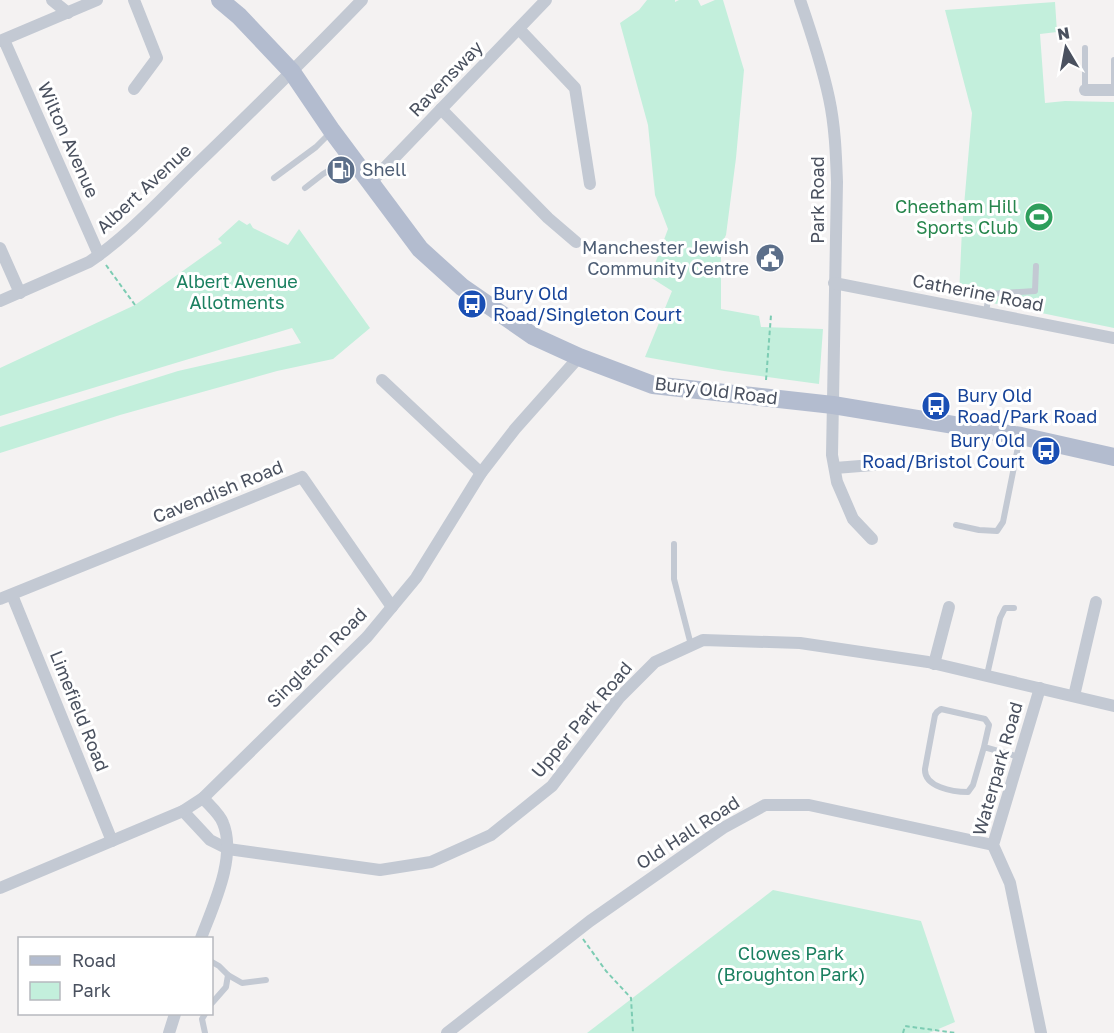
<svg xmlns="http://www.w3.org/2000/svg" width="1114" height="1033" viewBox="0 0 1114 1033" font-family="'Golos Text',sans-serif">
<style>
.green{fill:#c3efdc}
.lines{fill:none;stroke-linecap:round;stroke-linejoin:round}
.path{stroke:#7cccb3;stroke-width:2;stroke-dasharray:4.5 3;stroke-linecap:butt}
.service{stroke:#c3c9d3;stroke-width:6}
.minor{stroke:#c3c9d3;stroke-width:12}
.primary{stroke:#b3bccf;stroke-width:18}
.labels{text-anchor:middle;stroke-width:6;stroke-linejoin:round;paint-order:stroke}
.street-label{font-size:18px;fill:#4a515f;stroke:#fff}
.service-label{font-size:18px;fill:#4e5e75;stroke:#fff;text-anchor:start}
.leisure-label{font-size:18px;fill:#27864d;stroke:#fff;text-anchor:end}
.park-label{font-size:18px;fill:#1b8060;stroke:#fff}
.transit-label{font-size:18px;fill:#164399;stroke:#fff;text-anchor:start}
</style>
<rect width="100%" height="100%" fill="#f4f2f2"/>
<!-- green -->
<g class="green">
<path d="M647,0H675V2L679,0H698L701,6L715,0H723L744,70L736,158L726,235L721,245V309L759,316L761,327L823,329L819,384L724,371L645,357L672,291L650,277L668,229L655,195L648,125L620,23L639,10Z"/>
<path d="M1055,2L1057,32L1040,34L1045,103L1065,101L1114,102V328L959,296L962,229L972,113L945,10Z"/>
<path d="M239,220L247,225L250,223L253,228L288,245L299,229L370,328L333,359L277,371L120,415L0,453V427L178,371L301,343L292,328L0,416V368L135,305L222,243L218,239Z"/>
<path d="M773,890L921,921L955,1022L929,1033H587Z"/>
</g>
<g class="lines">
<!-- path -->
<g class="path">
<path d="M106,265L135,305"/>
<path d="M766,380L771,315"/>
<path d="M583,939L606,971L631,998L633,1033"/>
<path d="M903,1033L905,1026L956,1033"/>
</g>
<!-- service -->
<g class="service">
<path d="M1085,90V48"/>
<path d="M1114,90V60"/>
<path d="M274,178L316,147L331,132"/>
<path d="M305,188L323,174L348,159"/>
<path d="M986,312L989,294L1035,291L1036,266"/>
<path d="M956,525L979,530L997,531L1003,522L1020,437"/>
<path d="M674,544V579L691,645"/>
<path d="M987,675L1000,618L1005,608H1014"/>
<path d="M984,747L973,785L968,792C953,792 924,787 925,769L935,715L937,712L941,709L985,719L989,725L984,747L1019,757"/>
<path d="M212,962L219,966L228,975L226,987L212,1003"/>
<path d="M228,975L242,983L266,980"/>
<path d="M205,1014L202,1019L205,1033"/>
</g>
<!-- minor -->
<g class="minor">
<path d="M52,0L68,13"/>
<path d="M134,0L157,58L134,89"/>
<path d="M800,0C811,32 822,65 829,98C835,126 836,154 837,182L832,455L837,482L853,519L872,539"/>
<path d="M519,29L575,88L590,184"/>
<path d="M4,40L99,255"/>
<path d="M0,41L97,0"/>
<path d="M1085,90H1114"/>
<path d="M441,109L548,218L576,242"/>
<path d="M371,182L546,0"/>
<path d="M0,248L20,293"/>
<path d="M834,283L1114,338"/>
<path d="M0,301L89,262C128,236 161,199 194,167C251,112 307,57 362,0"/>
<path d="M382,380L481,473"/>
<path d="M835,468L873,465"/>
<path d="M12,595L112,841"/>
<path d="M0,599L302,477L392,607"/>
<path d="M934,664L949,607"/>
<path d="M1040,688L993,845L1010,883L1041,1033"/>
<path d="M1074,696L1096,602"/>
<path d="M183,811L210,840L228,849L380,870L431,862L491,835L552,786L619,698L655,662L703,640L800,643L928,662L1114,706"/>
<path d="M0,888L183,811L203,798L367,637L416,578L481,473L515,429L579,357"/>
<path d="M201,938C213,906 237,857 223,823C220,814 209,805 203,798"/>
<path d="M169,1033L175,1014"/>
<path d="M447,1033L590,921L723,828L765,805H809L993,845"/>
</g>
<!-- primary -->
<path class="primary" d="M220,0L239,16L292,72L332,131L420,249L462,287L533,336L579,357L653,385L833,405L1021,436L1114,457"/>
</g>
<!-- icons -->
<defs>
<g id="fuel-disc" transform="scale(1.5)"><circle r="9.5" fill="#5c6f8a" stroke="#fff"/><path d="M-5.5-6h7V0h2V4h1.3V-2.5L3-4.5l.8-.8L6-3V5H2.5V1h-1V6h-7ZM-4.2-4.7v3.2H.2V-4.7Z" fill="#fff"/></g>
<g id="stadium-disc" transform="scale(1.5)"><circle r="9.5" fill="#2e9e5b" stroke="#fff"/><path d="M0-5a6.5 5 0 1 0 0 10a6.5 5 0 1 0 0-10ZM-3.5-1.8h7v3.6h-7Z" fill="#fff"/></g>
<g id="civic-disc" transform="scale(1.5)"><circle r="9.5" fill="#5c6f8a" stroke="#fff"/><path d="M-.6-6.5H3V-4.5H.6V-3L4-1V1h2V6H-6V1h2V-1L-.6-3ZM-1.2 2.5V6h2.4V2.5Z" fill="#fff"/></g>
<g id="bus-disc" transform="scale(1.5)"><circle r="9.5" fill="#1a4fb4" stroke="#fff"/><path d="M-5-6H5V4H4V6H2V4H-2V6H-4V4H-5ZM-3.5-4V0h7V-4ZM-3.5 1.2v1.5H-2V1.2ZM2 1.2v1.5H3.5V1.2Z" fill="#fff"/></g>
</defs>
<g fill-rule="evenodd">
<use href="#fuel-disc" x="341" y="170"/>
<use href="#stadium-disc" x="1039" y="217"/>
<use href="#civic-disc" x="770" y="258"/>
<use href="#bus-disc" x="472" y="304"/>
<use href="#bus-disc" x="936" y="406"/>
<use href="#bus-disc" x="1046" y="451"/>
</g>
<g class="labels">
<!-- street labels -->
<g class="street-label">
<text transform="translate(446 79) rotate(-46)" y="6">Ravensway</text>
<text transform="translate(68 140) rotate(66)" y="6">Wilton Avenue</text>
<text transform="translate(144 189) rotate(-43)" y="6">Albert Avenue</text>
<text transform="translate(818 200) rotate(-90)" y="6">Park Road</text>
<text transform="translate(978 293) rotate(11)" y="6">Catherine Road</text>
<text transform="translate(716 391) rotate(7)" y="6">Bury Old Road</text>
<text transform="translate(218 492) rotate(-22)" y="6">Cavendish Road</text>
<text transform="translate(317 658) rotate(-45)" y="6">Singleton Road</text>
<text transform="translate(79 711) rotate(68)" y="6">Limefield Road</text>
<text transform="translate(582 720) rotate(-50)" y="6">Upper Park Road</text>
<text transform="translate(998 769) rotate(-74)" y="6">Waterpark Road</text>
<text transform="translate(688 833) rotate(-33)" y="6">Old Hall Road</text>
</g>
<!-- service labels -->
<g class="service-label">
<text x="362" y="176">Shell</text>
<text x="749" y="254" text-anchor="end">Manchester Jewish<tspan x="749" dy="21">Community Centre</tspan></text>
</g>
<!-- leisure labels -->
<g class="leisure-label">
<text x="1018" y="213">Cheetham Hill<tspan x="1018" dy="21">Sports Club</tspan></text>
</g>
<!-- park labels -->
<g class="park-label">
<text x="237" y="288">Albert Avenue<tspan x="237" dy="21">Allotments</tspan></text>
<text x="791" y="960">Clowes Park<tspan x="791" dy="21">(Broughton Park)</tspan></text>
</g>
<!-- transit labels -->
<g class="transit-label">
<text x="493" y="300">Bury Old<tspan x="493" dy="21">Road/Singleton Court</tspan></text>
<text x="957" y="402">Bury Old<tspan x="957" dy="21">Road/Park Road</tspan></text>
<text x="1025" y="447" text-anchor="end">Bury Old<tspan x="1025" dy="21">Road/Bristol Court</tspan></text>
</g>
</g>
<!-- legend -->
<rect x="18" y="937" width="195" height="78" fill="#ffffff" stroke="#b7b9bf" stroke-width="1.5"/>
<rect x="30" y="956" width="30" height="9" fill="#b3bccf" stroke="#b7b9bf" stroke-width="1.5"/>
<text x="72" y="967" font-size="18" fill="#4a515f">Road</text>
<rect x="30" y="982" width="30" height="18" fill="#c3efdc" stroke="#b7b9bf" stroke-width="1.5"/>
<text x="72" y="997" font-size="18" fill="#4a515f">Park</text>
<!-- north arrow -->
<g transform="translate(1066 48) rotate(350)" stroke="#ffffff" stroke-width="4.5" paint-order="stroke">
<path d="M0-4.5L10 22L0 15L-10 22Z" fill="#4a515f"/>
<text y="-9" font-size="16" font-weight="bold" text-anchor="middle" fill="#4a515f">N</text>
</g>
</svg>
